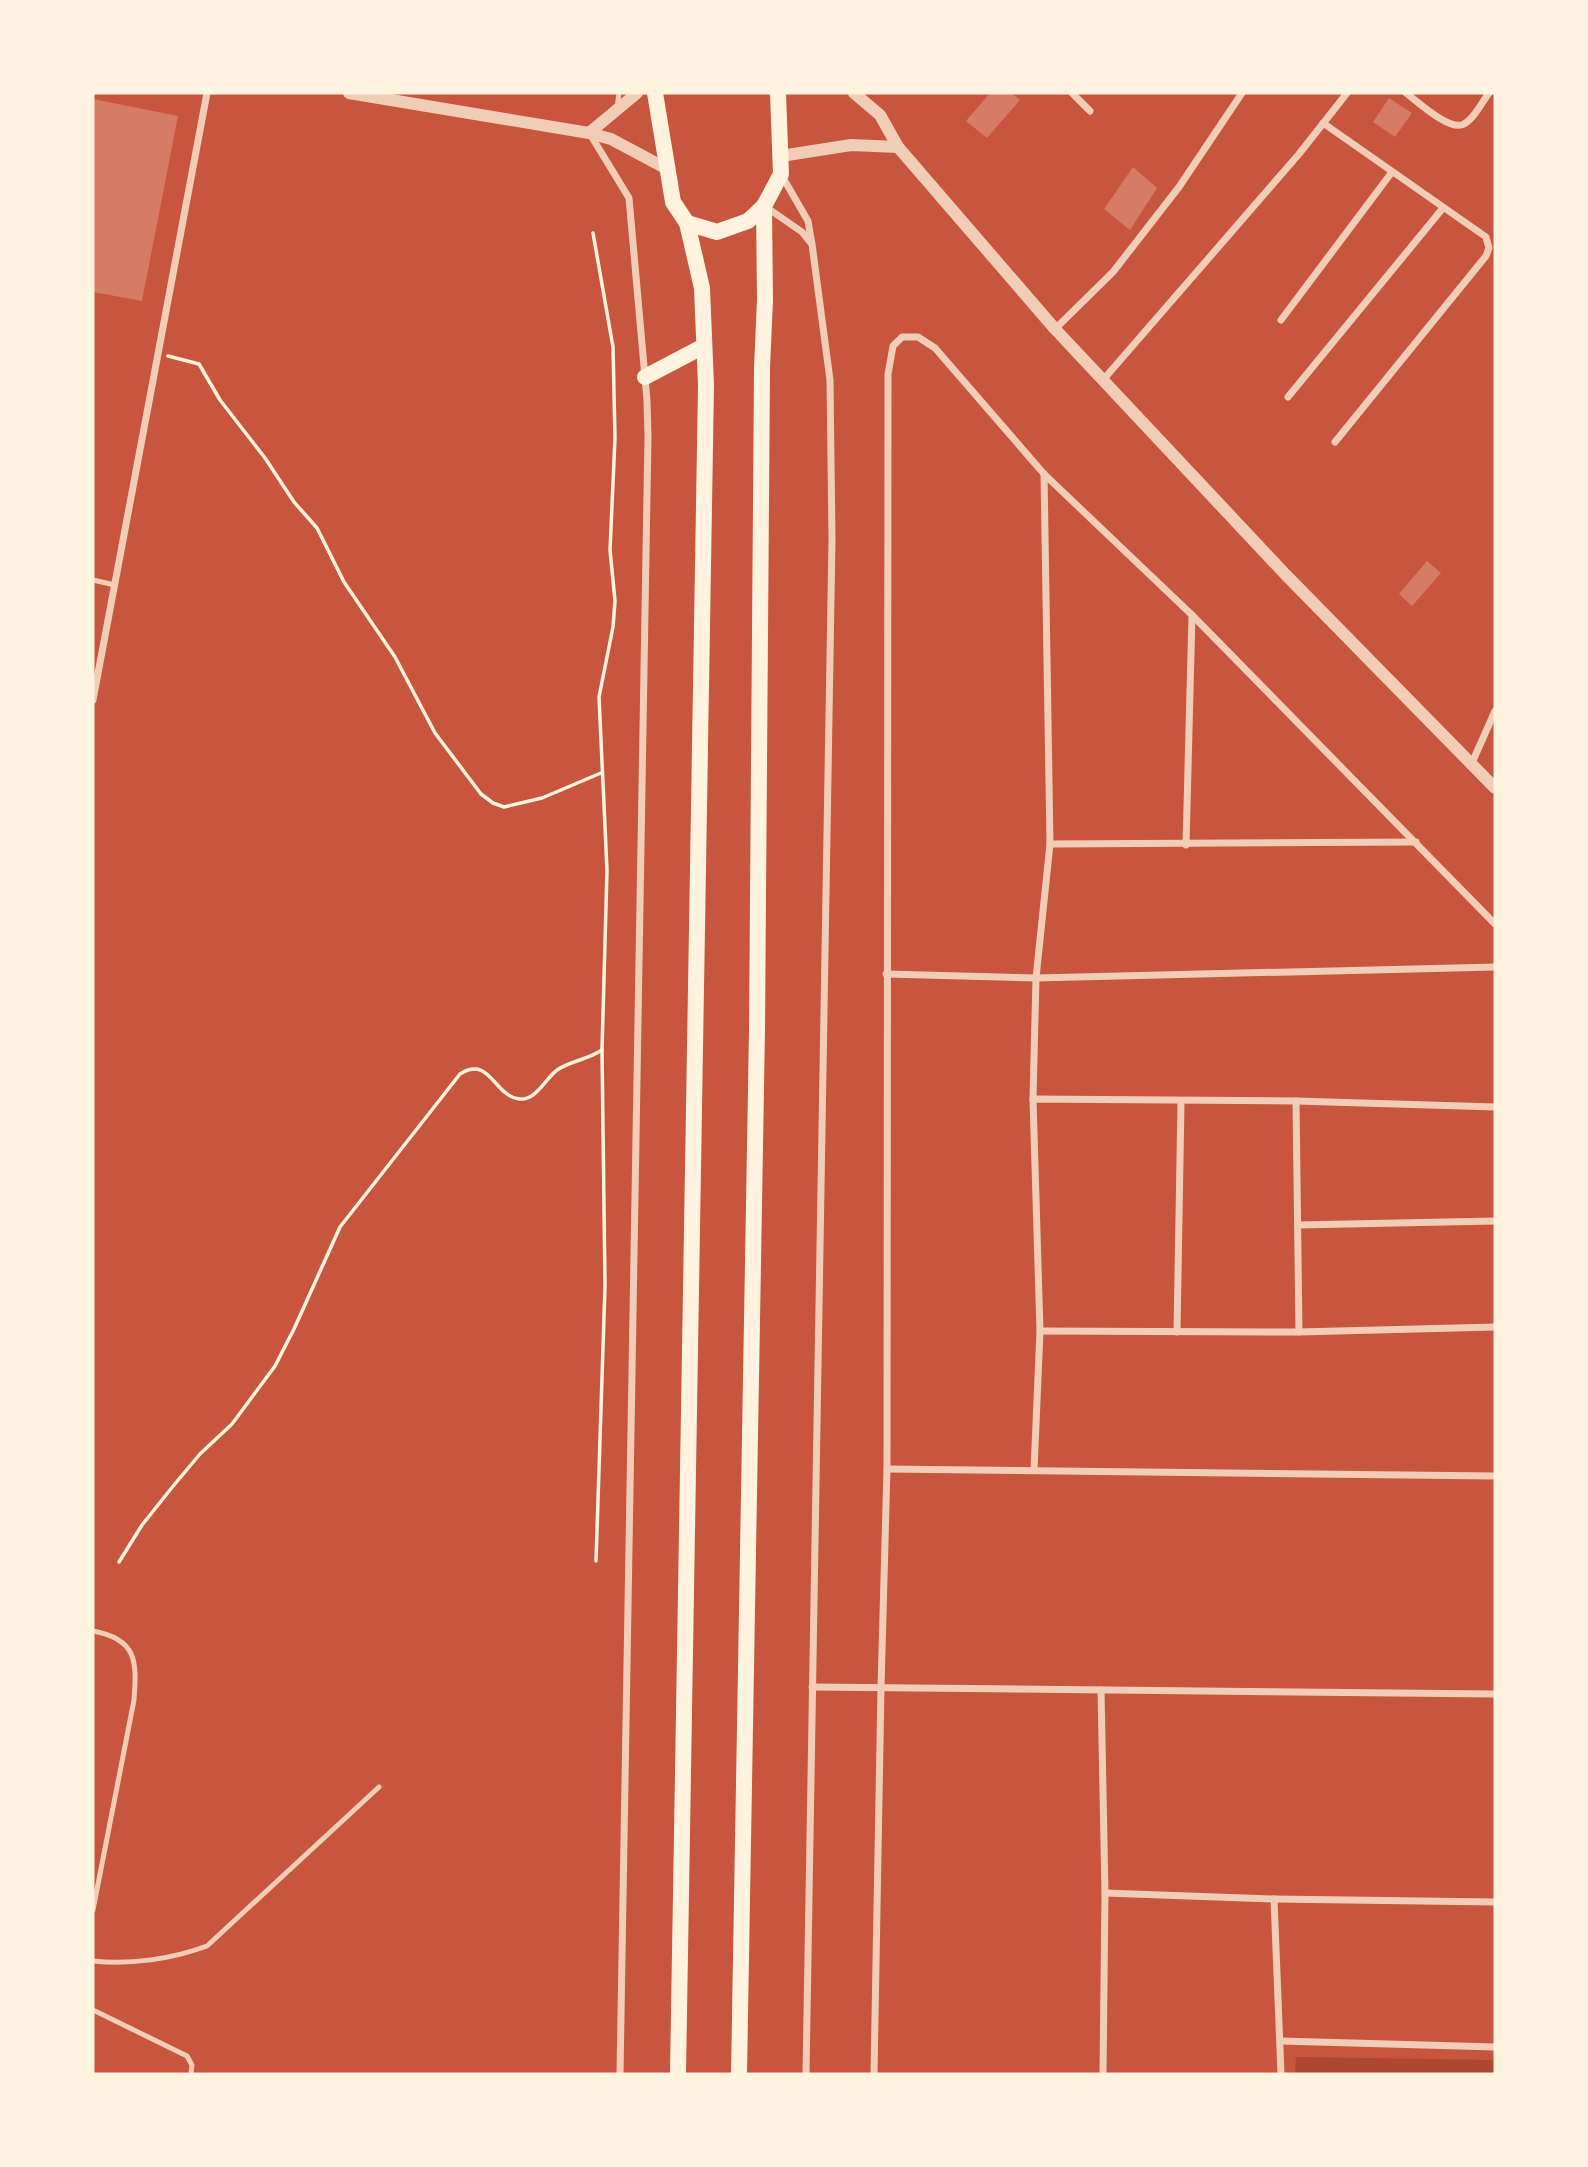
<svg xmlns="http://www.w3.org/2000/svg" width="1588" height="2167" viewBox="0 0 1588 2167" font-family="'Source Sans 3',sans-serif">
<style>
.green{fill:#ae4732}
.building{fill:#d67c66}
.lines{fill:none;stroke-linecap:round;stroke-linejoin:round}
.path{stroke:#fff3e0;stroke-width:3.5}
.service{stroke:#f1ccb7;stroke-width:5}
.minor{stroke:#f1ccb7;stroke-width:7}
.tertiary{stroke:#f1ccb7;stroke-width:12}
.primary{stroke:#fff3e0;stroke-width:16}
</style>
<rect width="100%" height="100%" fill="#c8553d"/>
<!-- green -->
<path class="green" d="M1296,2057L1495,2060V2074H1295Z"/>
<!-- building -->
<g class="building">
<path d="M990,93H1011L1020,100L987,138L966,121Z"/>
<path d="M1389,98L1412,113L1395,137L1373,122Z"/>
<path d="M93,99L178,116L142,301L93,292Z"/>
<path d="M1133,167L1157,188L1130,230L1104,209Z"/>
<path d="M1427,561L1441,573L1412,606L1399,594Z"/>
</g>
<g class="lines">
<!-- path -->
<g class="path">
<path d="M593,233L613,347L615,438L610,550L615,601L613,627L599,697L607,870L602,1050L605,1286L596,1561"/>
<path d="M168,356L199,364L220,400L265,458L294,502L317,528L344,582L395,657L435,733L481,794L493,803L504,807L542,798L601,773"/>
<path d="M119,1562L142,1525L174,1485L200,1454L232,1424L275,1366L294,1329L340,1227L460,1074C490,1055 494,1096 519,1099C536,1101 545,1079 557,1070C570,1061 587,1060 602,1050"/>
</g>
<!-- service -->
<g class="service">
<path d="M617,108L619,93"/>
<path d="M93,580L115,585"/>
<path d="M93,1631C137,1639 137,1661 134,1700L93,1910"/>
<path d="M93,1961C130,1965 172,1959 207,1946L379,1787"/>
<path d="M93,2010L187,2056L192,2065L191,2074"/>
</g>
<!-- minor -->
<g class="minor">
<path d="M1072,93L1090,111"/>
<path d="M1406,93C1417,101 1450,132 1464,124C1474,119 1482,102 1489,93"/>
<path d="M1323,123L1486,237L1489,248L1486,256L1335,442"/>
<path d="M590,134L629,198L647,400L648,436L620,2074"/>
<path d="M782,176L808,221L812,244L830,380L832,539L806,2074"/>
<path d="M766,207L802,232L811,243"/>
<path d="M1281,320L1392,172"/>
<path d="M1055,329L1113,272L1179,187L1242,93"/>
<path d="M1103,380L1299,154L1347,93"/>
<path d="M1288,397L1443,208"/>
<path d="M93,700L207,93"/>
<path d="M1472,763L1495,711"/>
<path d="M1050,844L1416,842"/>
<path d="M1186,845L1192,615"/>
<path d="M886,974L1036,978L1495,967"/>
<path d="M1033,1099L1036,978L1050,844L1044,474"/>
<path d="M1296,1101L1299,1332"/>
<path d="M1298,1225L1495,1221"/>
<path d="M1040,1331L1299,1332L1495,1327"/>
<path d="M1177,1332L1181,1102"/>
<path d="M887,1469L1495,1476"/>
<path d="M1034,1470L1040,1331L1033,1099L1296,1101L1495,1107"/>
<path d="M812,1687L1495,1694"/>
<path d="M1101,1690L1105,1893L1103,2074"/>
<path d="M1105,1893L1274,1899L1495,1902"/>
<path d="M1274,1899L1281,2074"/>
<path d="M1281,2041L1495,2047"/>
<path d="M874,2074L881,1688L887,1469L888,374L893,346L902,337H918L935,348L1044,474L1192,615L1495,924"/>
</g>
<!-- tertiary -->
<g class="tertiary">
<path d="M349,93L589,133L611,139L669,170"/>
<path d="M854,93L880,115L898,147L1055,329L1285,574L1495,788"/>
<path d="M589,133L637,93"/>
<path d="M781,156L851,145L898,147"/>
</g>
<!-- primary -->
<g class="primary">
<path d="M655,93L673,202L687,223L717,232L748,221L764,206"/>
<path d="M645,377L704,346"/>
<path d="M678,2074L706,385L702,288L687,223"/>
<path d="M739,2074L757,1030L762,368L765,300L764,206L781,174L778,93"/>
</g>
</g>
<!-- border -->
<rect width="1588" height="2167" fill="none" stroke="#fff3e0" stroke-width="189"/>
</svg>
